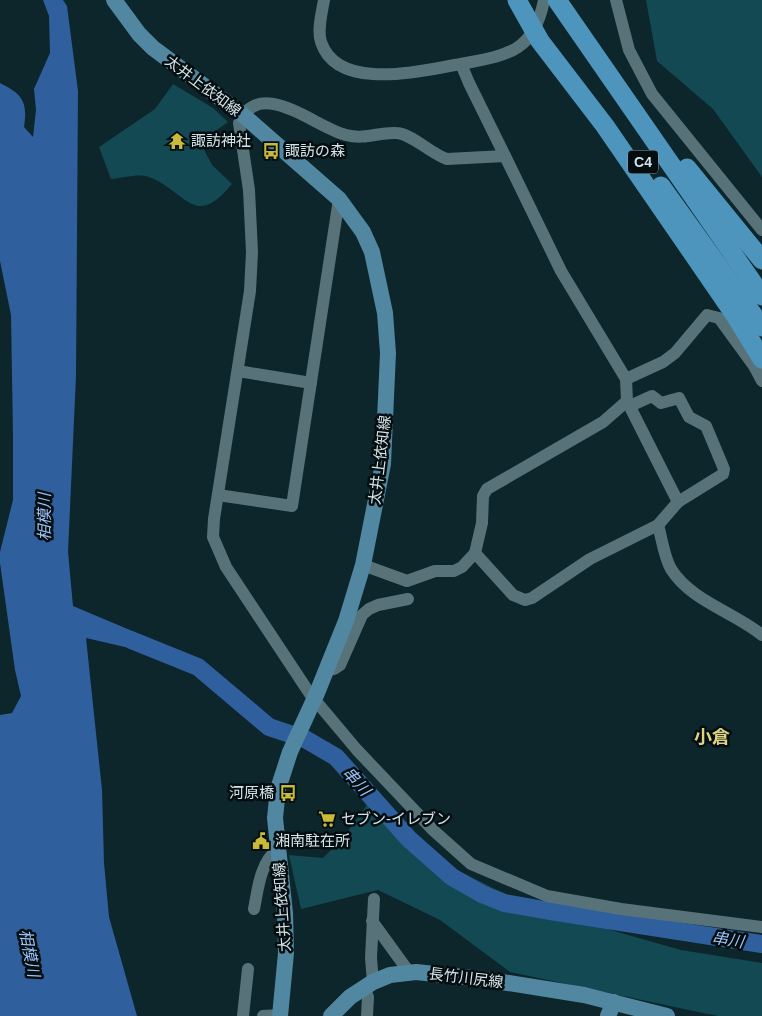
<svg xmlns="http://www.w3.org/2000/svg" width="762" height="1016" viewBox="0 0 762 1016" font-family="Arial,'Noto Sans JP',sans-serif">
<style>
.green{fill:#124953}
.water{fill:#305f9e}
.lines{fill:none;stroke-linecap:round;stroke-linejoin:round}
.river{stroke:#305f9e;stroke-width:18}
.minor{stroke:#577379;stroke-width:12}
.major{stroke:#5187a1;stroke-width:16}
.highway{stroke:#4d95bc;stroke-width:19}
.labels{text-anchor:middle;stroke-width:5;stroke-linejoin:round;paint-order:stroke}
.shield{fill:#040d10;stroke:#96a3a6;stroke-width:1}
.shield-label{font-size:14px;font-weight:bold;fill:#d4e3e6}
.street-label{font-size:15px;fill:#d4e3e6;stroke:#040d10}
.poi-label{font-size:15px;fill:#d4e3e6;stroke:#040d10;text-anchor:start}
.water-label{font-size:16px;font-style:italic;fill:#9bc1f6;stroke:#040d10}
.quarter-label{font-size:18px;font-weight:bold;fill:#ded385;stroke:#040d10}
</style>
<rect width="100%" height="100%" fill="#0c262b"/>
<!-- green -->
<g class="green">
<path d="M646,0H762V177L713,109L657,61Z"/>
<path d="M173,84L213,108L228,122L200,142L212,165L232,184C193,232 185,188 146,176C137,174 121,178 111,179L99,147L155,109Z"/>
<path d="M371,799L443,863L495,889L551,913L681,950L762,963V1016H718L703,1013L510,972L440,920L378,890L301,909L289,855L323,858L343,838Z"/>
</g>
<!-- water -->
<path class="water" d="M43,0H63L67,6L78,91L76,376L68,552L73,606L156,641L151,653L86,638L102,790L104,863L109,917L137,1016H0V715L12,713L21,696L15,670L0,563V552L13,500V436L11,315L0,261V83C22,94 28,101 24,127L33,137L36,110L34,89L50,53L49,16Z"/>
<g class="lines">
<!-- river -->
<path class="river" d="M131,640L198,667L269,727L305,739L336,757L409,839L452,877L482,894L504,903L555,912L762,944"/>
<!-- minor -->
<g class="minor">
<path d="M324,0C322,12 317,30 321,42C338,93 423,70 461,64"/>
<path d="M616,0L629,50L652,94L762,230"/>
<path d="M505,156L469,83L461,64C508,55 534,52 544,0"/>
<path d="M238,371L311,383"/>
<path d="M626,379L663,362L675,353L707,315L719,318L754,366L762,381"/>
<path d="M630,406L652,396L661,403L679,398L689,417L706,426L724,469L723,474L678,502"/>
<path d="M218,495L292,506L339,199"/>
<path d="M658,525C662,539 664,557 671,569C691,601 734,612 762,635"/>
<path d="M475,553L513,595L525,600L532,598L590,559L658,525L678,502L627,401L626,379L561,271L505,156L447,159C431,154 411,133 396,133C379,132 365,140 346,135C314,127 260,76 239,123L249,190L252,252L250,291L214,519L213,537L226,567L310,694L357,750L433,830L471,864L547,896L621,909L762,927"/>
<path d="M363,565L407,581L435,571H454L462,567L475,553L482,523L483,496L487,489L603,422L627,401"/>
<path d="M327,670L334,669L340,665L362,615L369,609L378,605L408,599"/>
<path d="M254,909C258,889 260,863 277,850"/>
<path d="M372,921L409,972"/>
<path d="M373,982L371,958L374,899"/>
<path d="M364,987L368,997L367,1016"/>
<path d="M243,1016L248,969"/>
<path d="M263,1016L280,1015"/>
</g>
<!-- major -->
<g class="major">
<path d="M114,0L139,34L153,48L243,115L339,199L363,232L372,252L385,313L388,353L383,464L363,565L346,621L317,693L290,752L278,789L275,818L285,913L286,953L280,1016"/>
<path d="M331,1016L350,997L373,982L390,975L416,972L483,979L584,995L667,1016"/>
<path d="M608,1016L614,1002"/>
</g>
<!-- highway -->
<g class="highway">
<path d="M517,0L540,41L605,126L735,315L762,359"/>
<path d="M557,0L762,296"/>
<path d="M687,168L762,260"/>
<path d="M661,186L762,327"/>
</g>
</g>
<!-- icons -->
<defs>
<g id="temple-bare" transform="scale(1.35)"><path d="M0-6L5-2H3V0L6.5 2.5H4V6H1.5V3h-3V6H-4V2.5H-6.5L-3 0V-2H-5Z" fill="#cbba39" stroke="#040d10" stroke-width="2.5" paint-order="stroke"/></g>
<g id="bus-bare" transform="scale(1.35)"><path d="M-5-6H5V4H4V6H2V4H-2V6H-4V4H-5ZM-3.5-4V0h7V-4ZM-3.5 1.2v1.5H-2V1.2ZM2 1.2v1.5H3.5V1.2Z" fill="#cbba39" stroke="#040d10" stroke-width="2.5" paint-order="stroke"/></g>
<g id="supermarket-bare" transform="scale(1.35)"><path d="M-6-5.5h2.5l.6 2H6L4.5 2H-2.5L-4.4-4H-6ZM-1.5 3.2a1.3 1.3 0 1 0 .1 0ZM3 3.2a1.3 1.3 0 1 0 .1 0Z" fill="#cbba39" stroke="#040d10" stroke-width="2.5" paint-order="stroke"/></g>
<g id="civic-bare" transform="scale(1.35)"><path d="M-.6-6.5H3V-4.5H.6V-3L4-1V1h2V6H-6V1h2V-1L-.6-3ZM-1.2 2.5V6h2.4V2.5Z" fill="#cbba39" stroke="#040d10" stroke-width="2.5" paint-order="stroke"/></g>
</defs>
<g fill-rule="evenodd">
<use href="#temple-bare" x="177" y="141"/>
<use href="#bus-bare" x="271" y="151"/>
<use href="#bus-bare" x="288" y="793"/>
<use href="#supermarket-bare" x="327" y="819"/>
<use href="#civic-bare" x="261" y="841"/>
</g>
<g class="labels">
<!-- shield labels -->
<rect class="shield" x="628" y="150.5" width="30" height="23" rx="4"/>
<g class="shield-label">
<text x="643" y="167">C4</text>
</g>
<!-- street labels -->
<g class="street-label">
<text transform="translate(203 86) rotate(37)" y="5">太井上依知線</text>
<text transform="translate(380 460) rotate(-83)" y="5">太井上依知線</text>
<text transform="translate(282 907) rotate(-94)" y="5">太井上依知線</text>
<text transform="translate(466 978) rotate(7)" y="5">長竹川尻線</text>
</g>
<!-- poi labels -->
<g class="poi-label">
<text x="191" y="146">諏訪神社</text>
<text x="285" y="156">諏訪の森</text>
<text x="274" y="798" text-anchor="end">河原橋</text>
<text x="341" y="824">セブン-イレブン</text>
<text x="275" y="846">湘南駐在所</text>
</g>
<!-- water labels -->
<g class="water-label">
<text transform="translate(44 517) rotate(-90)" y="6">相模川</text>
<text transform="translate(357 781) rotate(48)" y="6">串川</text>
<text transform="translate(728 939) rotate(9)" y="6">串川</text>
<text transform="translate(30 953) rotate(79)" y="6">相模川</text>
</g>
<!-- quarter labels -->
<g class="quarter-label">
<text x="712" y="743">小倉</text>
</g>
</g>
</svg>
